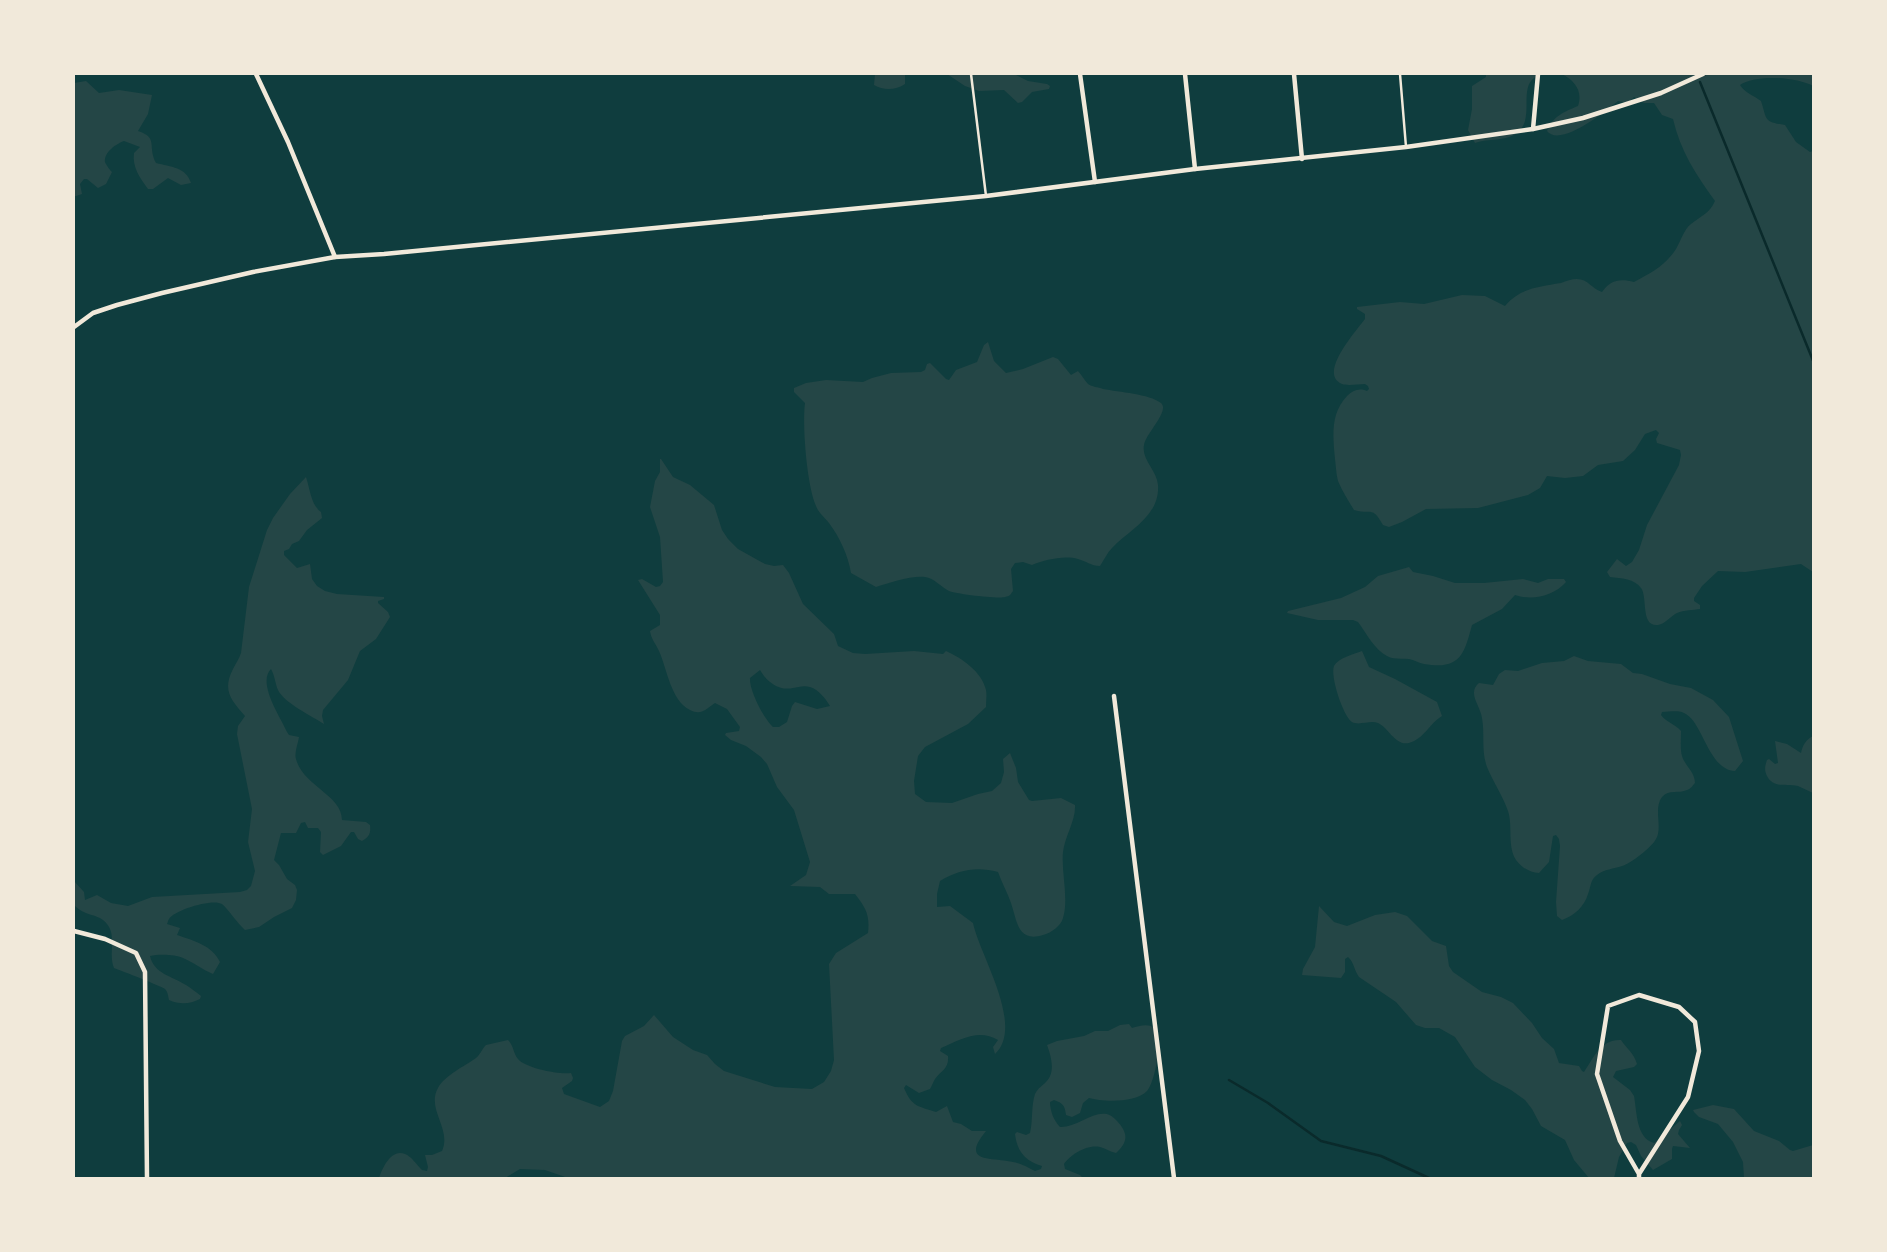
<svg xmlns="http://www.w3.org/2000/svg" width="1887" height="1252" viewBox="0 0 1887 1252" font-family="'Open Sans',sans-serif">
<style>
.green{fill:#244646;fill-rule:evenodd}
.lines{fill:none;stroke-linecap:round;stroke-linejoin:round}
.stream{stroke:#0a2a2b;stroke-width:2.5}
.service{stroke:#f1e9da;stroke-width:2.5}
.minor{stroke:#f1e9da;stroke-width:4.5}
</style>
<rect width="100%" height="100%" fill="#0f3d3e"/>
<!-- green -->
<g class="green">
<path d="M875,74H905V84C896,90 884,91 874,85Z"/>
<path d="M947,74H1014L1028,81L1047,84L1050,86L1049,89L1032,92L1022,102L1018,103L1004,90L979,91L965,86Z"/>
<path d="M1486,74H1542C1514,82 1537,116 1518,132C1507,142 1488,138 1475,143L1468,130L1472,109V86L1486,77Z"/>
<path d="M1562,74H1813V86C1796,77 1755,74 1740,85C1745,93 1753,95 1761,101C1767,119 1763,122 1785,125L1796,142L1810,152L1813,151V572L1801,564L1745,572L1718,571L1702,586L1694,598V601L1700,605V609C1693,610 1684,610 1677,613C1671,616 1665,624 1658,625C1640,627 1648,597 1641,588C1635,579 1621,578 1610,577L1607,572L1617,559L1626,566L1632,562L1639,550L1647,525L1679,465L1681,455L1680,450L1657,443L1656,439L1659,433L1656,430L1645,434L1635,450L1623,461L1598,465L1583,476L1565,478L1547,476L1540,488L1528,495L1478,508L1426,509L1402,522L1389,527L1383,525C1372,505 1371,515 1354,510C1348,500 1342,491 1338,481C1336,474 1336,466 1335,459C1333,437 1330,414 1347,396C1353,390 1359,388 1367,391L1369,389L1368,386L1365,384C1358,384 1348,386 1342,384C1317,374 1357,330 1365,319V314L1357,309V307L1400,302L1424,304L1462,295L1485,296L1505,306C1520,288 1538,287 1561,283C1566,281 1572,279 1577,279C1588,279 1592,289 1602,292C1610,280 1620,278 1634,282C1650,273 1662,268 1674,252C1680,244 1683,230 1691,224C1701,216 1710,213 1715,201C1696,175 1680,150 1673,119L1662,115L1654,103H1644L1634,97L1628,103L1618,101C1606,111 1560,148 1547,131C1553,116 1564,112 1578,106C1583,91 1575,81 1562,74Z"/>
<path d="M86,81L99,93L119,90L152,95L148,114L138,131C159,138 147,146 156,163C171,167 186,167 191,183L181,185L168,178L153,189H148C140,178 132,167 134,153L140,147L124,141C116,144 104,152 105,162C105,163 111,172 112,172L106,184L98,188L87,179H84L80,184L82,194L76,196H74V83Z"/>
<path d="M988,342L994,361L1006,373L1023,369L1053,357L1058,359L1071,375L1078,371C1082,375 1084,380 1088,384C1092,387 1098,387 1103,389C1119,392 1149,394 1161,403C1170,411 1146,433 1144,445C1141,459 1157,471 1158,485C1160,516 1130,529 1112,548C1107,553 1104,560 1100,566C1091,566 1086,561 1078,559C1064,555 1044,560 1032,565L1023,562L1015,563L1011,569L1013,591C1010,595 1010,596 1005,597C998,599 956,594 949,591C941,587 934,578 925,577C913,575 888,583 876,587L851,573C848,555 840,538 829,523C825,518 818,512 816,506C807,486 802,426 805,403L794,392V388L806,383L826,380L863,382L872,378L891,373L921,372L925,370L927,364L930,363L946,379L949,380L956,370L977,362L984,345Z"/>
<path d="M660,459H661L673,477L690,485L714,505L722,530L728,539L738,549L765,564L774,566L783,565L789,573L803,604L834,634L838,646L853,653L865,654L914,651L943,654L946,651C962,658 982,672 986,690C987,695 986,701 986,707L968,724L925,747L918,756L914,781L915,794L926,802L952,803L978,794L992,791L1001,783L1004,772L1003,759L1010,753L1016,768L1018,782L1029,800L1032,801L1061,798L1075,805C1076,820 1065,836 1063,852C1061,872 1069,899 1063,918C1061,926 1051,933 1043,935C1017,943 1017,920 1011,903C1007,892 1002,883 998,872C977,866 958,870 940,881L937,894V907L950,906L973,923C980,956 1025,1026 995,1054L993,1047L998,1040C979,1028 959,1040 941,1048L940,1051L948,1056C949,1069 942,1070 935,1079C933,1082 932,1086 930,1089L919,1093L906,1085L904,1088C912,1107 918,1106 936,1112L947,1106L953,1122L961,1124L972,1131H986C959,1164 993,1157 1013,1162C1021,1163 1028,1168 1035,1171L1041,1169L1042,1166C1025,1161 1017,1151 1015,1134L1017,1132L1026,1135L1030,1133C1033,1121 1031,1106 1035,1094C1038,1088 1042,1086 1046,1082C1056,1072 1051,1056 1047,1045L1057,1041L1084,1036L1095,1031H1108L1120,1025L1129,1024L1132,1028C1139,1026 1148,1023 1154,1028C1164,1035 1155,1083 1147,1091C1136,1103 1103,1102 1089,1098L1083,1103L1080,1113L1072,1117L1066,1115C1065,1106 1063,1103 1054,1100L1050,1102C1050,1111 1054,1121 1060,1127C1079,1128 1101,1102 1116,1120C1120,1124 1124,1129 1125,1134C1127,1142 1121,1148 1116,1153C1110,1152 1105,1148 1100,1147C1087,1144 1070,1155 1064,1164L1065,1169L1080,1175L1083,1178H568L545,1170L520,1169L505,1178H379C382,1169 391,1148 405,1154C411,1156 417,1165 422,1170L427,1171L428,1167L425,1155H432L442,1151C452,1129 426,1109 438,1088C445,1075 465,1066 476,1058C480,1055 482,1049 486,1045L508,1040C514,1046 513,1053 518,1059C525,1068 560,1075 571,1073L573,1078L572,1081L562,1088L564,1094L600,1107L609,1101L613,1091L622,1041L625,1036L644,1026L654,1015L673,1037L693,1050L707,1055L715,1064L724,1071L775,1087L812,1089L824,1082L831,1071L834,1060L829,964L836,953L868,933C870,915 866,908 855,894H829L820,887L790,886L806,875L810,862L794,810L777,787L767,764L761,757L746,746L731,740L725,735L726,733L739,731L740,727L727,709L715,703C707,708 702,716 690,710C671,701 667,669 659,651C656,644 651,639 650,631L660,625V615L638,580L642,579L656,587L660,586L663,582L660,537L650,507L655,481L660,472ZM760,670C767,682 779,691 793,688C798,687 804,685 810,687C819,690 825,698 830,706L817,709L795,702L792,706L787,722L779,727H773C764,719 749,690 750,678Z"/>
<path d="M306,477C310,489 311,505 321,512L322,518L307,530L299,541L292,544L289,549L284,551V555L297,568L310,564L312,579L317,586L325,591L337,594L384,597V599L378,601V603L388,612L390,617L376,639L360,651L348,680L323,710L322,716L324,724C312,716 284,703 278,690C275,683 275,676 271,669C257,683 280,716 287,732L289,735L299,737C298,744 294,753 296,759C303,786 342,795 342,820L366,822L370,825C371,834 369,837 362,841L358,839L354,832H351L341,846L323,855L320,852L321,832L318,828H308L305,822L301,823L296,833H281L274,860L279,865L287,879L295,885L297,890L296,900L292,908L274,917L259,927L245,930C236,922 230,911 222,904C213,898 174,910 169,919C168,920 168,922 167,924L180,928L177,935C194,941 212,945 220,962L213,974C203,970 193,962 183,958C175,954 158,954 150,956C154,974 172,976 186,985C191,988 196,992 201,996L200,999C190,1004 180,1005 169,1000C168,996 168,992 165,989C161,986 122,971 114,968C108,954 117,936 107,924C99,913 85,917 74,905V881L84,892L85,900L97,895L111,903L128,906L152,897L240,892L247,890L251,886L255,871L248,842L252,809L237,734L238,726L245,716C231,700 222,690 233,669C236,663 239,659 241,653L249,587L267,530L273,518L290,494Z"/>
<path d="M1409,567L1413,572L1433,576L1455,583H1484L1523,579L1538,583L1548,579H1564L1566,582C1554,596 1532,601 1515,595L1502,609L1472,625C1464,655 1460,670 1424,664C1419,663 1414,660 1409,659C1401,658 1393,660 1387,656C1375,650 1366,633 1358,622L1353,620H1318L1287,613L1288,611L1341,598L1365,587L1378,576Z"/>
<path d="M1362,651L1369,667L1395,679L1437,702L1442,716C1430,723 1424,739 1409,743C1395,746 1389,728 1378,723C1370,720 1359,726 1352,722C1343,716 1330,676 1334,666C1338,658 1354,654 1362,651Z"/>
<path d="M1574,656L1588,661L1621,664L1633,673L1642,674L1670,684L1691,688L1713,700L1729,717L1743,761L1735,771C1708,770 1703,721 1684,713C1677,710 1669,712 1662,712L1661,715C1666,722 1675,724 1681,731C1681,739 1680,749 1682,756C1685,766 1695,772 1695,783C1693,785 1691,789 1687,790C1679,794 1669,789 1662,797C1653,809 1663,827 1656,839C1652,847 1630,864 1622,866C1614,869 1604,869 1597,875C1590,880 1591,887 1588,894C1584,907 1575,915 1562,920L1557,916L1556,902L1560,846L1559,839L1556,835L1553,836L1549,862L1539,873C1530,873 1521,867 1516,860C1507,846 1513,826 1508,811C1503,796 1493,782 1487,767C1481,751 1485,734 1482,718C1480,705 1467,693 1479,683L1493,685L1499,674L1505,670L1518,671L1542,663L1564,661Z"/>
<path d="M1813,736V793C1808,791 1803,788 1798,786C1786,783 1774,789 1767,776C1764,770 1765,766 1767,760L1769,759L1775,764L1778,763L1775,741L1787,744L1801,753C1803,744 1806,740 1813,736Z"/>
<path d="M1319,906L1334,922L1347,926L1375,915L1395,912L1407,916L1432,941L1446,946L1449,966L1453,972L1482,992L1501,997L1513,1003L1532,1023L1542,1038L1554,1049L1559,1063L1579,1066L1582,1071L1584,1072C1594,1057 1601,1039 1621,1040C1627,1049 1634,1053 1637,1064L1634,1067L1616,1071L1613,1077L1630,1090L1634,1096C1637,1112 1636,1138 1654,1143L1680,1121L1682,1125L1679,1130L1678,1134L1690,1148L1673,1146L1672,1149V1159L1653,1170L1641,1156L1636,1145L1631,1142L1627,1143L1619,1157L1614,1178H1589L1574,1160L1565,1140L1541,1126L1532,1109L1525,1100L1511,1090L1492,1080L1475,1067L1455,1037L1439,1028H1425L1416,1025L1396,1002L1359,977C1354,970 1354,962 1348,957L1345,959V972L1341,978L1302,975L1303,969L1315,947Z"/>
<path d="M1713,1105L1734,1109L1754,1131L1779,1141L1790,1150L1793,1151L1813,1145V1178H1744L1743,1162L1733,1142L1718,1124L1699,1117L1694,1112L1693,1110Z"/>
</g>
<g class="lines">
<!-- stream -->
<g class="stream">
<path d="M1700,82L1814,363"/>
<path d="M1229,1080L1268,1103L1321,1141L1381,1156L1429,1178"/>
</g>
<!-- service -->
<g class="service">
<path d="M971,74L986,196"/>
<path d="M1400,74L1406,147"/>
</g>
<!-- minor -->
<g class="minor">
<path d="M256,74L288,142L335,257"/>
<path d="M1080,74L1095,182"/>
<path d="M1185,74L1195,169"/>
<path d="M1294,74L1302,159"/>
<path d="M1533,129L1538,74"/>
<path d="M74,327L93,313L117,305L162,293L253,272L335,257L384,254L986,196L1195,169L1406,147L1533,129L1583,118L1661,93L1703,74"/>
<path d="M1114,696L1174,1178"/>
<path d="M74,931L105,939L136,953L145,972L147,1178"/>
<path d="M1639,1178V1174L1688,1097L1699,1051L1695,1022L1679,1007L1639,995L1608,1006L1597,1074L1620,1141L1639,1174"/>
</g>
</g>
<!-- border -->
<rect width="1887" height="1252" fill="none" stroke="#f1e9da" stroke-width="150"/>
</svg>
